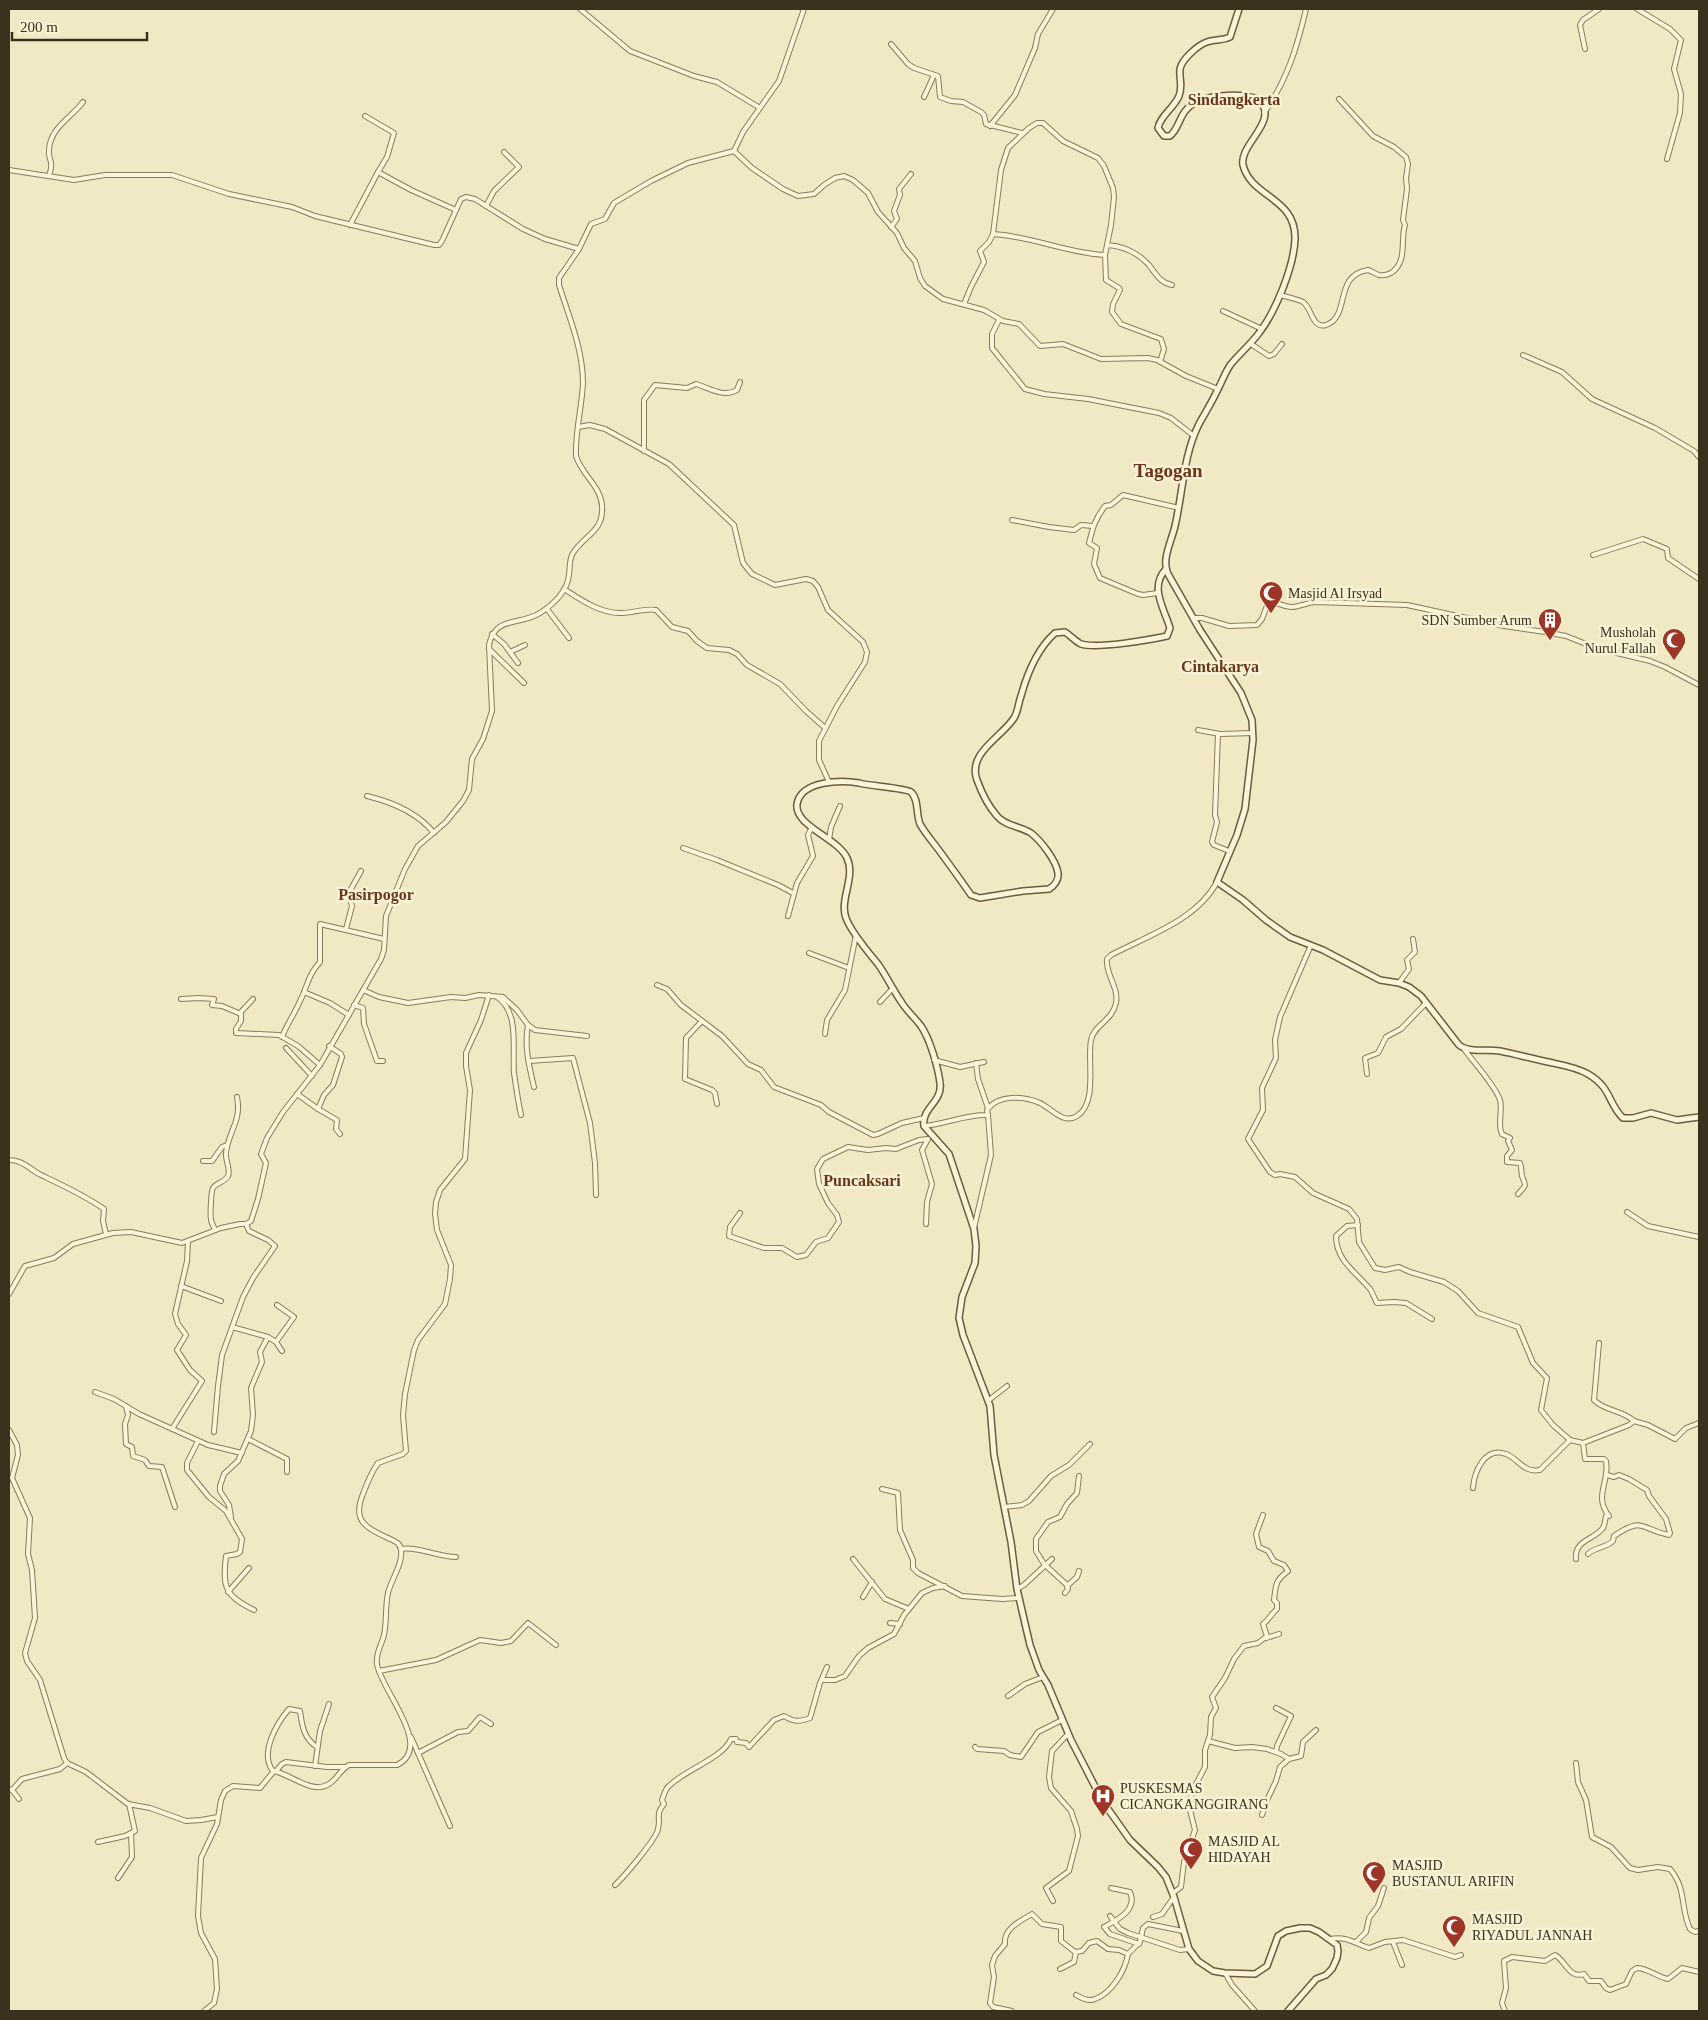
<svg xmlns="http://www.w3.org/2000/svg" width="1708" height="2020" viewBox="0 0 1708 2020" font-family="'Times New Roman',serif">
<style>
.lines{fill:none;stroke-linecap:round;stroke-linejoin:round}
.street-casing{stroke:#8c7b59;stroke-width:6}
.secondary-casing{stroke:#6e5c3d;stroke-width:8}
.street{stroke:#faf5d8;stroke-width:4}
.secondary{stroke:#faf5d8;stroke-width:5}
.labels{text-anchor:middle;stroke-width:5;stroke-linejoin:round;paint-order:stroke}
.poi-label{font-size:14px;fill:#3c301e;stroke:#f7f2d4;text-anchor:start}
.quarter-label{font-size:16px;font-weight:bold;fill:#6a361b;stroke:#f7f2d4}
.district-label{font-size:19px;font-weight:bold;fill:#6a361b;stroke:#f7f2d4}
</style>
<rect width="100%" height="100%" fill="#f0e9c4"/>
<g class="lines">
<!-- street casing -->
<g class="street-casing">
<g id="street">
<path d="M580,9L630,51L694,76L717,82L760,108"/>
<path d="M1637,9L1670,29L1681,40L1674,69L1681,94L1680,113L1667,159"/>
<path d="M891,44L908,64L914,68L938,76L940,97L951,101L963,102L981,112L984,115L986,124L1022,133"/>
<path d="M1585,49L1580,25L1583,20L1599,9"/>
<path d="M924,97L934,75"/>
<path d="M1264,113C1287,80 1297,48 1306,9"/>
<path d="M365,116L394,133L387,157L378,172L411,190L456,210"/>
<path d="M990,126L1015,95L1035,48L1038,34L1053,9"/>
<path d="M734,151L752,168L783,189L798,196L814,194L824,185L835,178L844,176L853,180L868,193L878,212L897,233L904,248L915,261L920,278L925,286L943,299L984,310L1003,321L1019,324L1040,346L1063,344L1101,359L1148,358L1157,360L1186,376L1218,389"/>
<path d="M9,170L74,180L105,175H172L229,194L292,207L315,216L434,245H439L442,241L461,199L466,197L475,199L523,229L545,239L579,249"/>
<path d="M49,176C55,159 47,160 49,149C51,127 71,118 83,102"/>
<path d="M486,206L494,191L519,167L504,152"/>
<path d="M350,225L378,172"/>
<path d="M891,227L897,219L894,211L900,195L899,189L911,174"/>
<path d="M993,234C1031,236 1066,253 1105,255"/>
<path d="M1107,245C1124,246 1138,253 1149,265C1156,274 1160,283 1172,285"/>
<path d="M1280,295C1287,297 1297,299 1303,302C1312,308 1312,329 1326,325C1351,317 1333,275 1368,270C1372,271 1375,274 1379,275C1384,276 1387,275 1391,273C1408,262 1400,241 1405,225L1403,220L1407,189L1406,178L1408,164L1406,157L1394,147L1373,136L1339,99"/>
<path d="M964,304L971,287L984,262L980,251L989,242L993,234L1001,170L1008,148L1029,128L1037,123H1043L1063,141L1098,158L1104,166L1113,188L1114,197L1111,225L1105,255L1106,280L1119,288L1120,290L1113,304L1112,312L1121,324L1161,339L1164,349L1160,362"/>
<path d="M1223,311L1262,329"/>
<path d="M999,320L992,334V348L1025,389L1044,394L1088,399L1159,413L1171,418L1194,436"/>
<path d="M1251,344L1269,356L1274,354L1282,344"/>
<path d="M1523,355L1562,372L1592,399L1655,428L1694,451L1699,457"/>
<path d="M578,427L590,425L605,429L669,464L734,525L743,563L752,574L775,585L806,579L813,581L818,587L828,610L863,642L867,652L865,662L837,706L819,741V760L829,782"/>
<path d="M644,451V400L655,385L687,388L696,384C709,388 724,398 737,390L740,382"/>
<path d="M1012,520L1049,527L1074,530L1081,525L1093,526"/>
<path d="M1593,555L1643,539L1667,549L1668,558L1699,579"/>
<path d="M564,589C581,600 601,614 622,613C632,613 646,608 656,610L672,627L688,631L697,641L707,648L729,650L737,654L747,665L780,684L806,711L824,727"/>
<path d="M1158,593L1143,595L1138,594L1100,578L1094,564L1097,548L1089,543C1093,527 1095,519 1105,506L1111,505L1123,495L1179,508"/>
<path d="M547,609L569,638"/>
<path d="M1193,618H1202L1229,626L1257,625L1262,619L1268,603C1277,600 1281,607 1291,607C1299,607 1306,603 1315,602L1407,605L1504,626L1545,632L1566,636L1596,648L1650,661L1665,667L1699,685"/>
<path d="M492,634L504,644L518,663"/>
<path d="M489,649L524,683"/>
<path d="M510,652L525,645"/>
<path d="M1198,730L1220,734L1253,733"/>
<path d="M1218,734L1215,815L1217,822L1212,842L1214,845L1229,851"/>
<path d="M367,796C392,802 418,813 434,833"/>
<path d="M829,840L831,827L840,806"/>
<path d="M683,848L717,860L778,885L793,893"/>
<path d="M788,916L797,883L813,856L808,835L812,827"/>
<path d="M346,929L352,906L350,899L351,889L361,871"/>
<path d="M1311,945L1280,1017L1275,1040L1276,1058L1262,1088L1263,1110L1248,1139L1270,1172L1275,1175L1280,1174L1295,1177L1313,1193L1349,1209L1357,1219L1359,1242L1375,1268L1385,1270L1399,1267L1410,1272L1444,1282L1458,1291L1478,1313L1518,1327L1533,1363L1547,1378L1541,1410L1553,1425L1570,1440L1583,1443L1629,1425L1634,1421L1648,1425L1675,1439L1686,1428L1699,1423"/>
<path d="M809,953L849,968"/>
<path d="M1399,983L1409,969L1407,960L1415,952L1413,939"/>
<path d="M657,985L667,989L681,1005L722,1036L748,1064L761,1070L774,1087L821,1105L829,1112L873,1135L878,1134L902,1123L924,1118"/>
<path d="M363,990L379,997L408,1003L451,997L465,998L479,995L503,997L517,1010L528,1025L535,1030L587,1036"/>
<path d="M304,992L330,1003L349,1015"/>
<path d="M497,997C520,1012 512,1049 514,1073C516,1087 518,1101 521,1115"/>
<path d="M181,999L198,998L214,999L212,1005L222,1006L241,1014V1021L236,1029V1033L279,1035L298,1046L320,1065"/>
<path d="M880,1002L893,988"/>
<path d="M354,1005L363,1008L364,1024L377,1061H383"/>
<path d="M240,1013L253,999"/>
<path d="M702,1021L686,1038L685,1079L712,1090L715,1093L717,1104"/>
<path d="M528,1025C524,1046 529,1066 534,1087"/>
<path d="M825,1034L827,1020L845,990L856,935"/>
<path d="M282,1037C287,1024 295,1013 300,1001C308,985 308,975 320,962V924L384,939"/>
<path d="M329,1046L341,1054L342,1057L333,1085L324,1095L318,1109L337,1120L336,1129L340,1134"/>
<path d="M286,1048L312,1076"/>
<path d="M1464,1049C1474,1063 1495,1085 1500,1100C1503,1111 1497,1124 1502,1134L1510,1138L1508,1141L1512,1150L1507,1156V1162L1520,1163C1522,1168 1521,1172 1522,1176C1526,1187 1527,1184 1518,1194"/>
<path d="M934,1060L960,1067L984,1062"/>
<path d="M529,1061L573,1058L590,1123L595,1163L596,1195"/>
<path d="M976,1063L978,1079L988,1108"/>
<path d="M1367,1074L1365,1058L1378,1053L1386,1037L1401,1029L1426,1003"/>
<path d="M297,1094L318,1109"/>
<path d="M924,1126C946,1124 966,1114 988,1115L987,1110C998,1094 1024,1096 1040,1103C1051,1108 1063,1125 1077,1116C1098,1103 1087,1061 1091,1040C1093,1026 1113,1020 1116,1003C1119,987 1105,974 1107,959L1111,955C1147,936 1197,920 1217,882"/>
<path d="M9,1160C23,1160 29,1169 41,1175C62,1185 84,1195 104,1209L103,1221L106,1234"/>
<path d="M203,1161H212L222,1147L227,1145"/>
<path d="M1627,1212L1648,1226L1699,1237"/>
<path d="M740,1213L730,1227L729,1236L764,1248H782L797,1257L806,1255L816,1242L828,1238L839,1222L837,1215L828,1203L819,1184L817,1169L823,1159L848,1147L868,1150L886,1148L896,1149L919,1140L928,1139"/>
<path d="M926,1224L927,1202L932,1184L922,1150L928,1139"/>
<path d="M1358,1225L1347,1226L1336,1236C1336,1261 1356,1272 1370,1289C1373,1293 1374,1298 1377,1303L1394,1302L1406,1303L1432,1319"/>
<path d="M974,1228L991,1155L988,1115"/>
<path d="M215,1230C214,1227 211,1223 211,1219C210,1216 211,1191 213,1188C216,1183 225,1182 228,1176C231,1169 225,1160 226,1153C228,1132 242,1121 237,1097"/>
<path d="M181,1286L221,1301"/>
<path d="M9,1294L25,1266L54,1258L73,1244L113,1233L131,1232L182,1243L221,1228L240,1224H246L251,1221L258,1199L266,1163L261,1154L267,1138L283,1112L320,1065L381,959L384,950L386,916L405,869L418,846L446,822L463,801L469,790L472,759L483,739L492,711L489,645C495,615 520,626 540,613C554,604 567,592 569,575C570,567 569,559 573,553C584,535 604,532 602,506C601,486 581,474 576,456C575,431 582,407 583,383C583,349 569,317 559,285V278L579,249L591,224L605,219L614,203L651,181L688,163L734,151L743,132L779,81L804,9"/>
<path d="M232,1327L268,1337L276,1342L282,1351"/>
<path d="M276,1342L294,1317L277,1305"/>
<path d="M1599,1343L1594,1400C1604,1411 1623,1410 1634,1421"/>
<path d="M95,1392L114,1399L139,1414L208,1445L242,1453"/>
<path d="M989,1400L1007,1386"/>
<path d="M126,1406L128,1415L125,1424L126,1444L132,1447L133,1456L145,1460L149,1466L162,1467L175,1507"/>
<path d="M172,1429L202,1381L190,1370L177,1350L186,1335L178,1324L175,1314L187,1261L188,1242"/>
<path d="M9,1430L17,1445L18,1455L12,1478L30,1518L28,1554L32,1570L35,1618L25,1653L27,1661L40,1680L64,1758L67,1763L86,1772L128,1804L150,1808L186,1821L201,1820L218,1817"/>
<path d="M214,1432L218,1386L222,1355L243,1297L253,1278L275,1246L268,1240L249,1231L246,1224"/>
<path d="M248,1439L287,1459V1472"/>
<path d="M198,1441L187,1463V1470L209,1497L226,1511L242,1539L240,1552L237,1554L226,1556C222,1589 226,1596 254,1610"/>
<path d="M1473,1488C1474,1473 1484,1446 1506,1454C1519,1459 1523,1473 1540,1470L1570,1440"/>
<path d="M882,1489L898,1493L900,1530L913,1560V1568L918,1573L962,1596L1002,1599L1018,1598"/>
<path d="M1004,1507L1022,1505L1029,1501L1051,1476L1069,1465L1090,1444"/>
<path d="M231,1517L229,1505L220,1491V1486L224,1474L238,1461L251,1431L253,1415L251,1388L262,1362L260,1352L268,1337"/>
<path d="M401,1549C417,1546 438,1557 456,1557"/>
<path d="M1588,1554C1595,1547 1606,1548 1613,1541L1614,1536C1643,1516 1640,1529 1669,1535L1670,1533L1666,1519L1649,1496L1647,1490L1629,1479L1619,1475L1614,1477L1607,1475"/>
<path d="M853,1559L885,1599L909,1609"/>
<path d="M1576,1559C1574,1540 1594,1540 1603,1528C1605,1524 1605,1520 1606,1516H1609C1593,1496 1610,1482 1606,1461L1604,1459H1585L1583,1443"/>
<path d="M1067,1586L1077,1577L1079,1571"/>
<path d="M1017,1589L1024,1585L1052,1559"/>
<path d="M228,1592L249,1568"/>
<path d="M1065,1593L1068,1589L1067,1585L1044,1564L1036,1551V1539L1048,1522L1060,1517L1067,1504L1077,1493L1079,1476"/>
<path d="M863,1597L872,1582"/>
<path d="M890,1623L900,1624"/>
<path d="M1266,1638L1279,1634"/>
<path d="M379,1671L436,1660L480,1640L501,1643L511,1641L528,1623L556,1645"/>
<path d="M822,1680H835L845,1676L859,1656L868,1648L894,1634L904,1615L922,1593L933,1588L945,1586"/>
<path d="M1008,1696L1025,1684L1043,1677"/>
<path d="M411,1737L450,1826"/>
<path d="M1208,1741L1235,1748L1252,1747L1267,1749L1281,1754L1289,1759L1280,1767L1276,1781L1267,1800L1262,1815"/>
<path d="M975,1747L977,1749L1004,1751L1010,1755L1021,1757L1038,1732L1062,1720"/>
<path d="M1276,1752L1277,1746L1291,1716L1276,1708"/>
<path d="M418,1753L458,1732L468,1731L480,1717L491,1724"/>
<path d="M1289,1759L1301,1756L1303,1742L1316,1730"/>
<path d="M1576,1763L1578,1782L1586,1800L1592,1837L1611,1847L1630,1868L1638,1870L1658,1867L1670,1869C1687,1889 1680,1908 1690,1929L1695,1932L1699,1931"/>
<path d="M315,1766L320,1731L329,1704"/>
<path d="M273,1771C259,1753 277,1723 289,1709L300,1711C302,1726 304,1739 317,1747"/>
<path d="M276,1771L282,1764L286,1762L327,1767H346"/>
<path d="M9,1789L12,1790L22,1779L60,1769L67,1763"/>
<path d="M12,1790L19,1799"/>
<path d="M98,1842L125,1836L135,1831L129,1804"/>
<path d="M118,1878L132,1857L131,1833"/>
<path d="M615,1885C623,1878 657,1838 658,1829C661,1819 655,1814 664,1804L662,1800C664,1795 665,1789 669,1786C686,1769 722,1759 731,1739H736L737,1742L746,1743L749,1747L774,1720L784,1716C794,1722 799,1722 810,1718L820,1683L827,1667"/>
<path d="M1111,1888L1130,1892C1138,1910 1117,1920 1104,1927L1110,1934L1139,1944"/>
<path d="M1173,1893L1181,1887L1184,1862L1195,1830L1189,1806L1193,1790L1205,1767V1750L1210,1735L1211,1717L1216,1708L1212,1697L1225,1678L1234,1659L1244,1646L1258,1643L1267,1636L1263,1624C1269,1620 1271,1614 1277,1609V1603L1274,1600C1276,1584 1275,1581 1288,1571L1284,1565L1274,1561L1268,1551L1259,1547L1256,1534L1263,1515"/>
<path d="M1053,1901L1046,1888L1069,1871L1078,1836L1077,1829L1071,1811L1051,1788L1049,1777L1052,1751L1068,1734"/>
<path d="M1110,1916L1120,1929L1128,1933L1180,1950L1189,1949"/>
<path d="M1153,1917L1162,1914L1174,1897"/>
<path d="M1330,1939C1348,1936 1353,1943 1369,1948L1385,1942L1403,1940L1455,1957L1461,1955"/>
<path d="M1357,1941L1366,1932L1369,1918L1378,1906L1384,1888"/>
<path d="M1393,1942L1402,1965"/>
<path d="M1060,1969L1074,1962L1076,1952"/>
<path d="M1225,1973L1232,1985L1255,2011"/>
<path d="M1076,1995C1081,1998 1089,2002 1095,1999C1112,1993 1125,1971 1128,1954"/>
<path d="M204,2011L214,2003L217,1989L215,1959L201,1933L198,1916L201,1858L217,1824L221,1800L225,1791L233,1786L260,1788L274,1771C290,1774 313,1795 329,1784C337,1779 341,1769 349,1765H397C435,1747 380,1689 377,1664C375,1654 382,1644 384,1635C387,1621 385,1607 388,1593C391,1580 403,1564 401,1550C400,1542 394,1541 388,1538C365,1528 352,1520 363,1494C367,1483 371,1473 378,1463L403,1454L406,1451L403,1415L405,1394L414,1350L418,1340L445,1304L450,1279L451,1265L437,1230L435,1214L436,1202L440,1190L465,1159L470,1090L466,1066V1053L481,1020L489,995"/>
<path d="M1012,2011L993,2007L990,2003L994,1977L992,1965L995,1956L1005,1944C1003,1929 1020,1921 1032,1914L1042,1924L1061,1927V1941L1075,1952L1082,1951L1089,1943L1097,1941L1108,1949L1119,1950L1128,1954L1140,1942L1143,1928L1148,1924L1183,1931"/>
<path d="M1505,2011L1502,2003L1506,1988L1504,1961L1512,1957L1545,1961L1555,1955C1566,1961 1569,1979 1584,1974L1589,1981H1601L1606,1988L1610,1990L1626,1984L1632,1971L1637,1968C1650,1969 1657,1977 1668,1979L1682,1968L1699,1972"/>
</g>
</g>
<!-- secondary casing -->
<g class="secondary-casing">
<g id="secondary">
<path d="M1239,9L1230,37C1222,41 1214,39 1207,42C1198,45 1182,59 1180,69C1179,79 1183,86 1179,96C1174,108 1160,116 1158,128L1164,136H1170C1179,128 1179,117 1187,109C1200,94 1241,92 1259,100C1280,121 1239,144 1243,165C1251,198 1296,197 1295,239C1294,266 1276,311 1259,333C1251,344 1240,353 1231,364C1225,372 1222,382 1217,391C1212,402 1205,413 1199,424C1183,456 1183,492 1175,526C1172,540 1161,560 1168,574L1200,630L1241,693L1252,720L1253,740L1245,809L1237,835L1217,882L1243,900L1266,920L1290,937L1323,950L1380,980L1399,983L1409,987L1421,996L1459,1045C1469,1053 1487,1049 1500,1051C1516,1054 1532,1059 1548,1062C1562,1065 1576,1067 1588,1074C1612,1088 1608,1104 1623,1118H1633L1651,1113L1677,1120L1699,1117"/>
<path d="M1166,569C1149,587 1164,608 1170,628L1167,636C1149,640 1097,649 1081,644C1075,641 1071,636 1065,632L1055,633C1037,649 1027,674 1021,696C1018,704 1018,712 1014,718C1002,737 967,753 977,780C981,791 989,807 997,816C1005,826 1020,826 1031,833C1041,841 1056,860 1058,873C1059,880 1054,886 1049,889L1023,891L980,898L971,895C960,879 949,864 938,849C932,841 925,833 920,824C916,815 919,799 911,792C906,788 869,786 859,783C842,780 801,780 797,804C794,826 838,838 847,858C856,877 839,900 846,918C851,932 868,952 878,964C887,977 893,990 902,1003C907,1011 915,1018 921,1026C930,1039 938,1067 940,1083C943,1102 921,1108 924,1126L949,1154L974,1229L976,1246L975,1263L962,1297L959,1318L963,1335L990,1406L994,1455L1011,1542L1017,1589L1030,1645L1039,1670L1048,1685L1071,1740L1103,1802L1130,1840L1158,1867L1166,1877L1174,1897L1189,1949L1198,1961L1213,1971L1225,1973L1255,1974L1267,1966L1278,1936L1286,1931L1300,1928H1310L1319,1932L1337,1945L1338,1951L1337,1958L1332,1969L1326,1975L1316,1979L1288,2011"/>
</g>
</g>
<!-- street -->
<use href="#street" class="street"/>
<!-- secondary -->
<use href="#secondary" class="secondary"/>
</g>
<!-- icons -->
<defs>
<g id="mosque-pin" transform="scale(1.25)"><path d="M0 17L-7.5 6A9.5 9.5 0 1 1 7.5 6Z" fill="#9e3526" stroke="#f7f2d4"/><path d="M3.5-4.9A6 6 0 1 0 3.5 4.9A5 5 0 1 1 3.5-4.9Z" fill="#fff"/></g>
<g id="building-pin" transform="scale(1.25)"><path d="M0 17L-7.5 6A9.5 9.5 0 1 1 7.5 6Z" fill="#9e3526" stroke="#f7f2d4"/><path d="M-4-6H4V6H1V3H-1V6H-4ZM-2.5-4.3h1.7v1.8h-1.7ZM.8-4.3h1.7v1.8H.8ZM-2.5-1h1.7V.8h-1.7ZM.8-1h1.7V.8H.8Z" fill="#fff"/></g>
<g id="hospital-pin" transform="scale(1.25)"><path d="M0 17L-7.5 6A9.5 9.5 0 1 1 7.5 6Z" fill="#9e3526" stroke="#f7f2d4"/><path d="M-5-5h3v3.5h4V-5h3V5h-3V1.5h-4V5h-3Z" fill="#fff"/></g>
</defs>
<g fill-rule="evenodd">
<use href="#mosque-pin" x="1271" y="593"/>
<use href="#building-pin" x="1550" y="620"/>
<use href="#mosque-pin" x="1674" y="640"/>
<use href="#hospital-pin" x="1103" y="1796"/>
<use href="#mosque-pin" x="1191" y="1849"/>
<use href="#mosque-pin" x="1374" y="1873"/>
<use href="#mosque-pin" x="1454" y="1927"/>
</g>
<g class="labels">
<!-- poi labels -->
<g class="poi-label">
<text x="1288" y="598">Masjid Al Irsyad</text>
<text x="1532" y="625" text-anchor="end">SDN Sumber Arum</text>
<text x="1656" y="637" text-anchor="end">Musholah<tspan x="1656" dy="16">Nurul Fallah</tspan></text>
<text x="1120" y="1793">PUSKESMAS<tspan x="1120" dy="16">CICANGKANGGIRANG</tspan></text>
<text x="1208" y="1846">MASJID AL<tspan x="1208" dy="16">HIDAYAH</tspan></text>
<text x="1392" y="1870">MASJID<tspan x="1392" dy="16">BUSTANUL ARIFIN</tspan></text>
<text x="1472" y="1924">MASJID<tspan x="1472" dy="16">RIYADUL JANNAH</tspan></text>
</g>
<!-- quarter labels -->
<g class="quarter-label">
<text x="1234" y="105">Sindangkerta</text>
<text x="1220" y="672">Cintakarya</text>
<text x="376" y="900">Pasirpogor</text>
<text x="862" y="1186">Puncaksari</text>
</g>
<!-- district labels -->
<g class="district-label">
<text x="1168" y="477">Tagogan</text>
</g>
</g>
<!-- border -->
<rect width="1708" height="2020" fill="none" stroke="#3c301e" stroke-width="20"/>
<!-- scale -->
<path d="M12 32v8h135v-8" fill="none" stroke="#3c301e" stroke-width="2.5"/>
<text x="20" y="32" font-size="15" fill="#3c301e" stroke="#f7f2d4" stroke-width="4" paint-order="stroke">200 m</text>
</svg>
